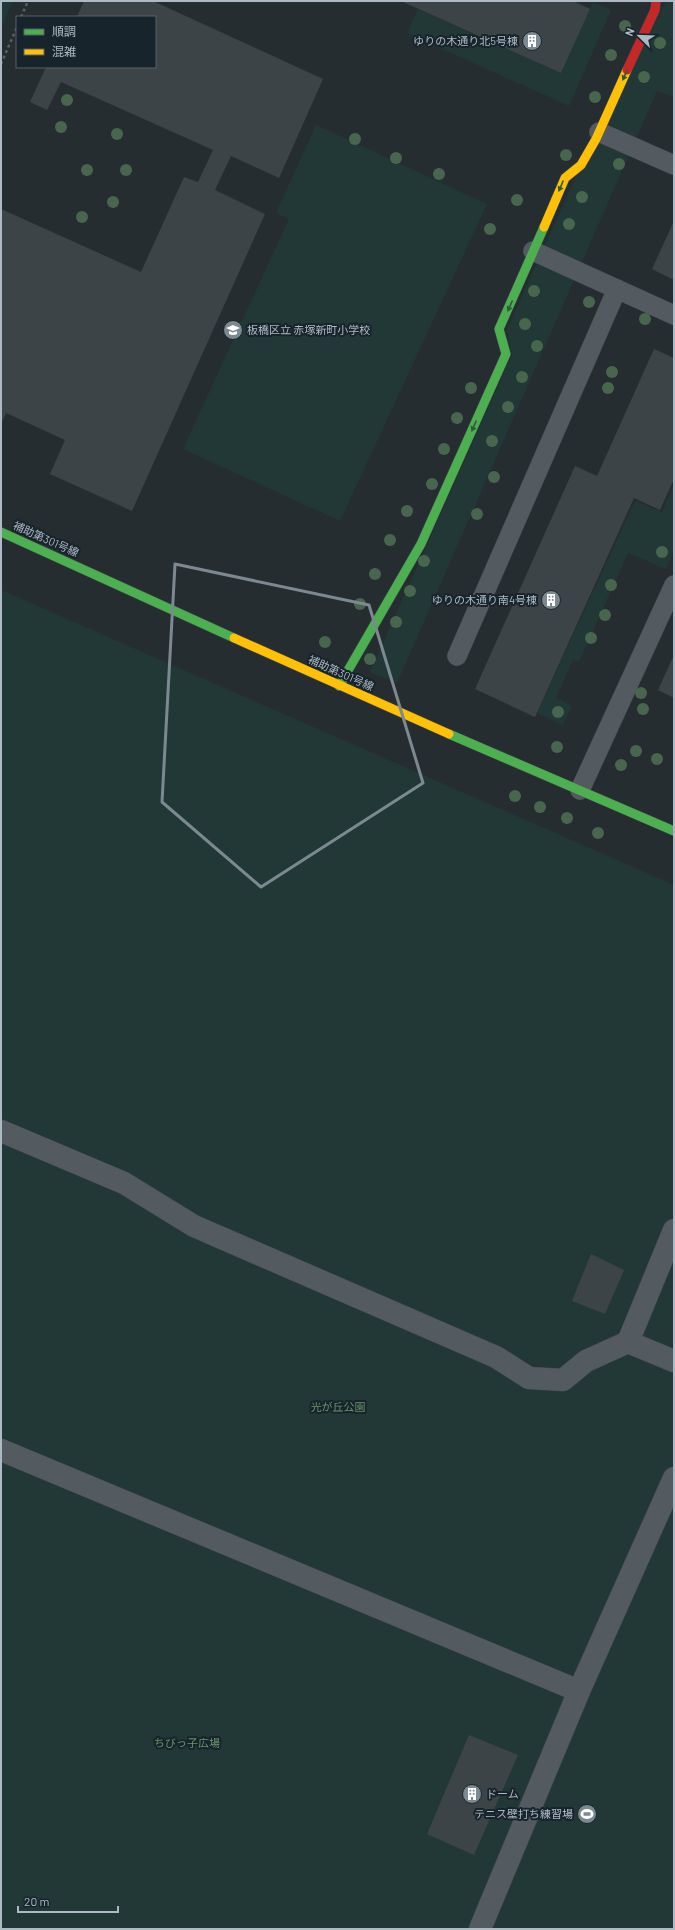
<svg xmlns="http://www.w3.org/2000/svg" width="675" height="1930" viewBox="0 0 675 1930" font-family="Barlow,'Noto Sans JP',sans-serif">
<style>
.green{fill:#223836}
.building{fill:#3d4448}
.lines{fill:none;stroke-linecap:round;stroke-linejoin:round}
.lane-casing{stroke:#42484c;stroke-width:20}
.street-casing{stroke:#42484c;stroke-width:23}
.fast-casing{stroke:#42484c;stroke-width:10}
.slow-casing{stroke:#42484c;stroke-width:10}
.jam-casing{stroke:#42484c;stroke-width:10}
.path{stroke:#585f63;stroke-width:2.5;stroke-dasharray:3 3;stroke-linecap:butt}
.lane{stroke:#545b60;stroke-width:19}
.street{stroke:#545b60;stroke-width:22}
.fast{stroke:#4caf50;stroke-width:9}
.slow{stroke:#ffc107;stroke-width:9}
.jam{stroke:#c62828;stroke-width:9}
.tree{fill:#48664e}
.oneway{fill:#2d5c3a}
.marked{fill:none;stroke:#7d8991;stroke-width:3;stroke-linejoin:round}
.labels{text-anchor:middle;stroke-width:4;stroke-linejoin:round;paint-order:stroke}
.poi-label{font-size:11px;fill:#adbac4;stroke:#18242c;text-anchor:end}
.street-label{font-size:11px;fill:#adbac4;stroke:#18242c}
.park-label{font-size:11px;fill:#649566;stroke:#18242c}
</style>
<rect width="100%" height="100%" fill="#252d31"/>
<!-- green -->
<g class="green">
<path d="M1,1H13L1,28Z"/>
<path d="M666,1H674V97L657,91L397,683L370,672L512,355L507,330L572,185Z"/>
<path d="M593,2L611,10L569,106L407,33L418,9L561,73Z"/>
<path d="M316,125L487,204L340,521L183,449L289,219L276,213Z"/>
<path d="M674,485V551L666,569L628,553L579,662L573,660L556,698L572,706L563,725L537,713L635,501L662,512Z"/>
<path d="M1,590L674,885V1929H1Z"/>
</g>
<!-- building -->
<g class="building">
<path d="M84,1H153L323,79L279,178L231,156L215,190L265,214L132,511L50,474L65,440L6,413L1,424V209L141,272L184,177L198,182L213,150L61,82L47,110L30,102L46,67H155V17H77Z"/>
<path d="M401,1H573L590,9L561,73Z"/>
<path d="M674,221V280L652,269Z"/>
<path d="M654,349L674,358V479L660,510L634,498L535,717L475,689L575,466L597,476Z"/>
<path d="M674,655V698L658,690Z"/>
<path d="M591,1254L624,1270L605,1314L572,1301Z"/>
<path d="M469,1735L518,1755L474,1855L427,1834Z"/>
</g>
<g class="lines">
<!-- lane casing -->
<g class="lane-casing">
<g id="lane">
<path d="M599,132L674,165"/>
<path d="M533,251L674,315"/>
<path d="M457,656L617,289"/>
<path d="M580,790L674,585"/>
</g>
</g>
<!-- street casing -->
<g class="street-casing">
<g id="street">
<path d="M1,1131L124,1183L194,1226L496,1357L529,1378L563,1380L586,1361L628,1342"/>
<path d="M674,1230L628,1342L674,1361"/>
<path d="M1,1450L579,1691"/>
<path d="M480,1929L579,1691L674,1478"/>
</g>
</g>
<!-- fast casing -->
<g class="fast-casing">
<g id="fast">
<path d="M1,532L234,638"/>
<path d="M339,686L421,544L506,354L499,329L544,227"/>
<path d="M449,734L674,831"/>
</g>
</g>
<!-- slow casing -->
<g class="slow-casing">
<g id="slow">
<path d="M544,227L565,178L581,165L596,139L627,70"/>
<path d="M234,638L449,734"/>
</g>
</g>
<!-- jam casing -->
<g class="jam-casing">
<path id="jam" d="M627,70L655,10L656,1"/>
</g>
<!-- path -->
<g class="path">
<path d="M21,17L28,1"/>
<path d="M1,64L17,27"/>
</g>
<!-- lane -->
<use href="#lane" class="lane"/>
<!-- street -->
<use href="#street" class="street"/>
<!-- fast -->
<use href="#fast" class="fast"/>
<!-- slow -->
<use href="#slow" class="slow"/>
<!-- jam -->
<use href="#jam" class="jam"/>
</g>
<!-- trees -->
<g class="tree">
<circle cx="625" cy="26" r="6"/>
<circle cx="660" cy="43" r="6"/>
<circle cx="611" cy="55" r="6"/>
<circle cx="644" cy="77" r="6"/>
<circle cx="595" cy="97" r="6"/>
<circle cx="67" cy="100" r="6"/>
<circle cx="61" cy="127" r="6"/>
<circle cx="117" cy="134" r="6"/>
<circle cx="355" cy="139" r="6"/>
<circle cx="566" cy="155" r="6"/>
<circle cx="396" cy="158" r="6"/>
<circle cx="619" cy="164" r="6"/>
<circle cx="87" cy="170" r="6"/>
<circle cx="126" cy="170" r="6"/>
<circle cx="439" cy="174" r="6"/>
<circle cx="582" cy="197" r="6"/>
<circle cx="517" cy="200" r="6"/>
<circle cx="113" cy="202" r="6"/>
<circle cx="82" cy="217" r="6"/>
<circle cx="569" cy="224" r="6"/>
<circle cx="490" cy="229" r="6"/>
<circle cx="534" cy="291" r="6"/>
<circle cx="589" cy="302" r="6"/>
<circle cx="645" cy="319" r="6"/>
<circle cx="525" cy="324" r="6"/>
<circle cx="537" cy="346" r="6"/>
<circle cx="612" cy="372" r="6"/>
<circle cx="522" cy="377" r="6"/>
<circle cx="471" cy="388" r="6"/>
<circle cx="608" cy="388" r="6"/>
<circle cx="508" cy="407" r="6"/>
<circle cx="457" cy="418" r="6"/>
<circle cx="492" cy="441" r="6"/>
<circle cx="444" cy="449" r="6"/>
<circle cx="494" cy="477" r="6"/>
<circle cx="432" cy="484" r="6"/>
<circle cx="407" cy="511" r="6"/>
<circle cx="477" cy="514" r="6"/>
<circle cx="390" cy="540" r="6"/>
<circle cx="662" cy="552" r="6"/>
<circle cx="424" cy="561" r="6"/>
<circle cx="375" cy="574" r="6"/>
<circle cx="611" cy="585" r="6"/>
<circle cx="410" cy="591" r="6"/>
<circle cx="360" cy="604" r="6"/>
<circle cx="605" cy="615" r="6"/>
<circle cx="396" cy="622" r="6"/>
<circle cx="591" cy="638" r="6"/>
<circle cx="325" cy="642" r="6"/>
<circle cx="370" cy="659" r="6"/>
<circle cx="641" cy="693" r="6"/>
<circle cx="643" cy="709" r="6"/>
<circle cx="558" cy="712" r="6"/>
<circle cx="557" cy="747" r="6"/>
<circle cx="636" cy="751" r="6"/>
<circle cx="657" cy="759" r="6"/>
<circle cx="621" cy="765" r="6"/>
<circle cx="515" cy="796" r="6"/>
<circle cx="540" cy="807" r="6"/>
<circle cx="567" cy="818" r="6"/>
<circle cx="598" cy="833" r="6"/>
</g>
<!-- one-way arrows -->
<defs><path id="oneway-solid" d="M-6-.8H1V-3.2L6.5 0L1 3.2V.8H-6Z"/></defs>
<g class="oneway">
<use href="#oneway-solid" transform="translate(625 75) rotate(114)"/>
<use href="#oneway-solid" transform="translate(561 186) rotate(113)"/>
<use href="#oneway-solid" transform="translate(510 306) rotate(114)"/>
<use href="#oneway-solid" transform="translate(474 426) rotate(114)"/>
</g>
<!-- marked area -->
<path class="marked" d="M175,564L369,605L423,783L261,887L162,802Z"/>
<!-- icons -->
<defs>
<g id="building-disc" transform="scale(1)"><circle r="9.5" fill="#7d8991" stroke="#18242c"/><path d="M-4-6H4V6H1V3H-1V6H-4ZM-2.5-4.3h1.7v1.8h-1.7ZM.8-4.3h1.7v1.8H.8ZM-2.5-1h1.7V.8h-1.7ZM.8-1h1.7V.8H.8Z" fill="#fff"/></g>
<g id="school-disc" transform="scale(1)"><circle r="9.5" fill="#7d8991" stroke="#18242c"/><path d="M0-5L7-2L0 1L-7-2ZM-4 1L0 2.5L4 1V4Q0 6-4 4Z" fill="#fff"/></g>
<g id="stadium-disc" transform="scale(1)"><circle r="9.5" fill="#7d8991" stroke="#18242c"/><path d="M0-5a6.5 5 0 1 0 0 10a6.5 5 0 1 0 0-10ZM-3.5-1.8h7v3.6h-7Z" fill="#fff"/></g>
</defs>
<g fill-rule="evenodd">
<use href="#building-disc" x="532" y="41"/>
<use href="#school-disc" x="233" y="330"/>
<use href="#building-disc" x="551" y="600"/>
<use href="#building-disc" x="472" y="1794"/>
<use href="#stadium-disc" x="587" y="1814"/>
</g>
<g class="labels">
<!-- poi labels -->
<g class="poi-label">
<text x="518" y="45">ゆりの木通り北5号棟</text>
<text x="247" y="334" text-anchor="start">板橋区立 赤塚新町小学校</text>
<text x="537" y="604">ゆりの木通り南4号棟</text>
<text x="486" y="1798" text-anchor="start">ドーム</text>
<text x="573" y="1818">テニス壁打ち練習場</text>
</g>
<!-- street labels -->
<g class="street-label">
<text transform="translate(46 539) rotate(24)" y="4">補助第301号線</text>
<text transform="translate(341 673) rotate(24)" y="4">補助第301号線</text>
</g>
<!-- park labels -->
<g class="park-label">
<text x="338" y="1411">光が丘公園</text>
<text x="187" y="1747">ちびっ子広場</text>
</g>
</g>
<!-- border -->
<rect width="675" height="1930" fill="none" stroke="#adbac4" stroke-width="4"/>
<!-- legend -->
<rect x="16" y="16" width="140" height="52" fill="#18242c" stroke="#546069"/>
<rect x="24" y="29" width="20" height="6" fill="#4caf50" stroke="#546069"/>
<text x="52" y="36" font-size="12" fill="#adbac4">順調</text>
<rect x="24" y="49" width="20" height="6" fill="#ffc107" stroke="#546069"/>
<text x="52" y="56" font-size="12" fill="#adbac4">混雑</text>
<!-- north arrow -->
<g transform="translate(639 36) rotate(293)" stroke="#18242c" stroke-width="3" paint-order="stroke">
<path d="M0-3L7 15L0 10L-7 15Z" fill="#adbac4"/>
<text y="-6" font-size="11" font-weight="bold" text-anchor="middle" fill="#adbac4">N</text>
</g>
<!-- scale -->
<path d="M18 1906v6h100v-6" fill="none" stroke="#adbac4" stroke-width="2"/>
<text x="24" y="1906" font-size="12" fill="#adbac4" stroke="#18242c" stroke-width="3" paint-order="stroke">20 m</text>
</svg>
